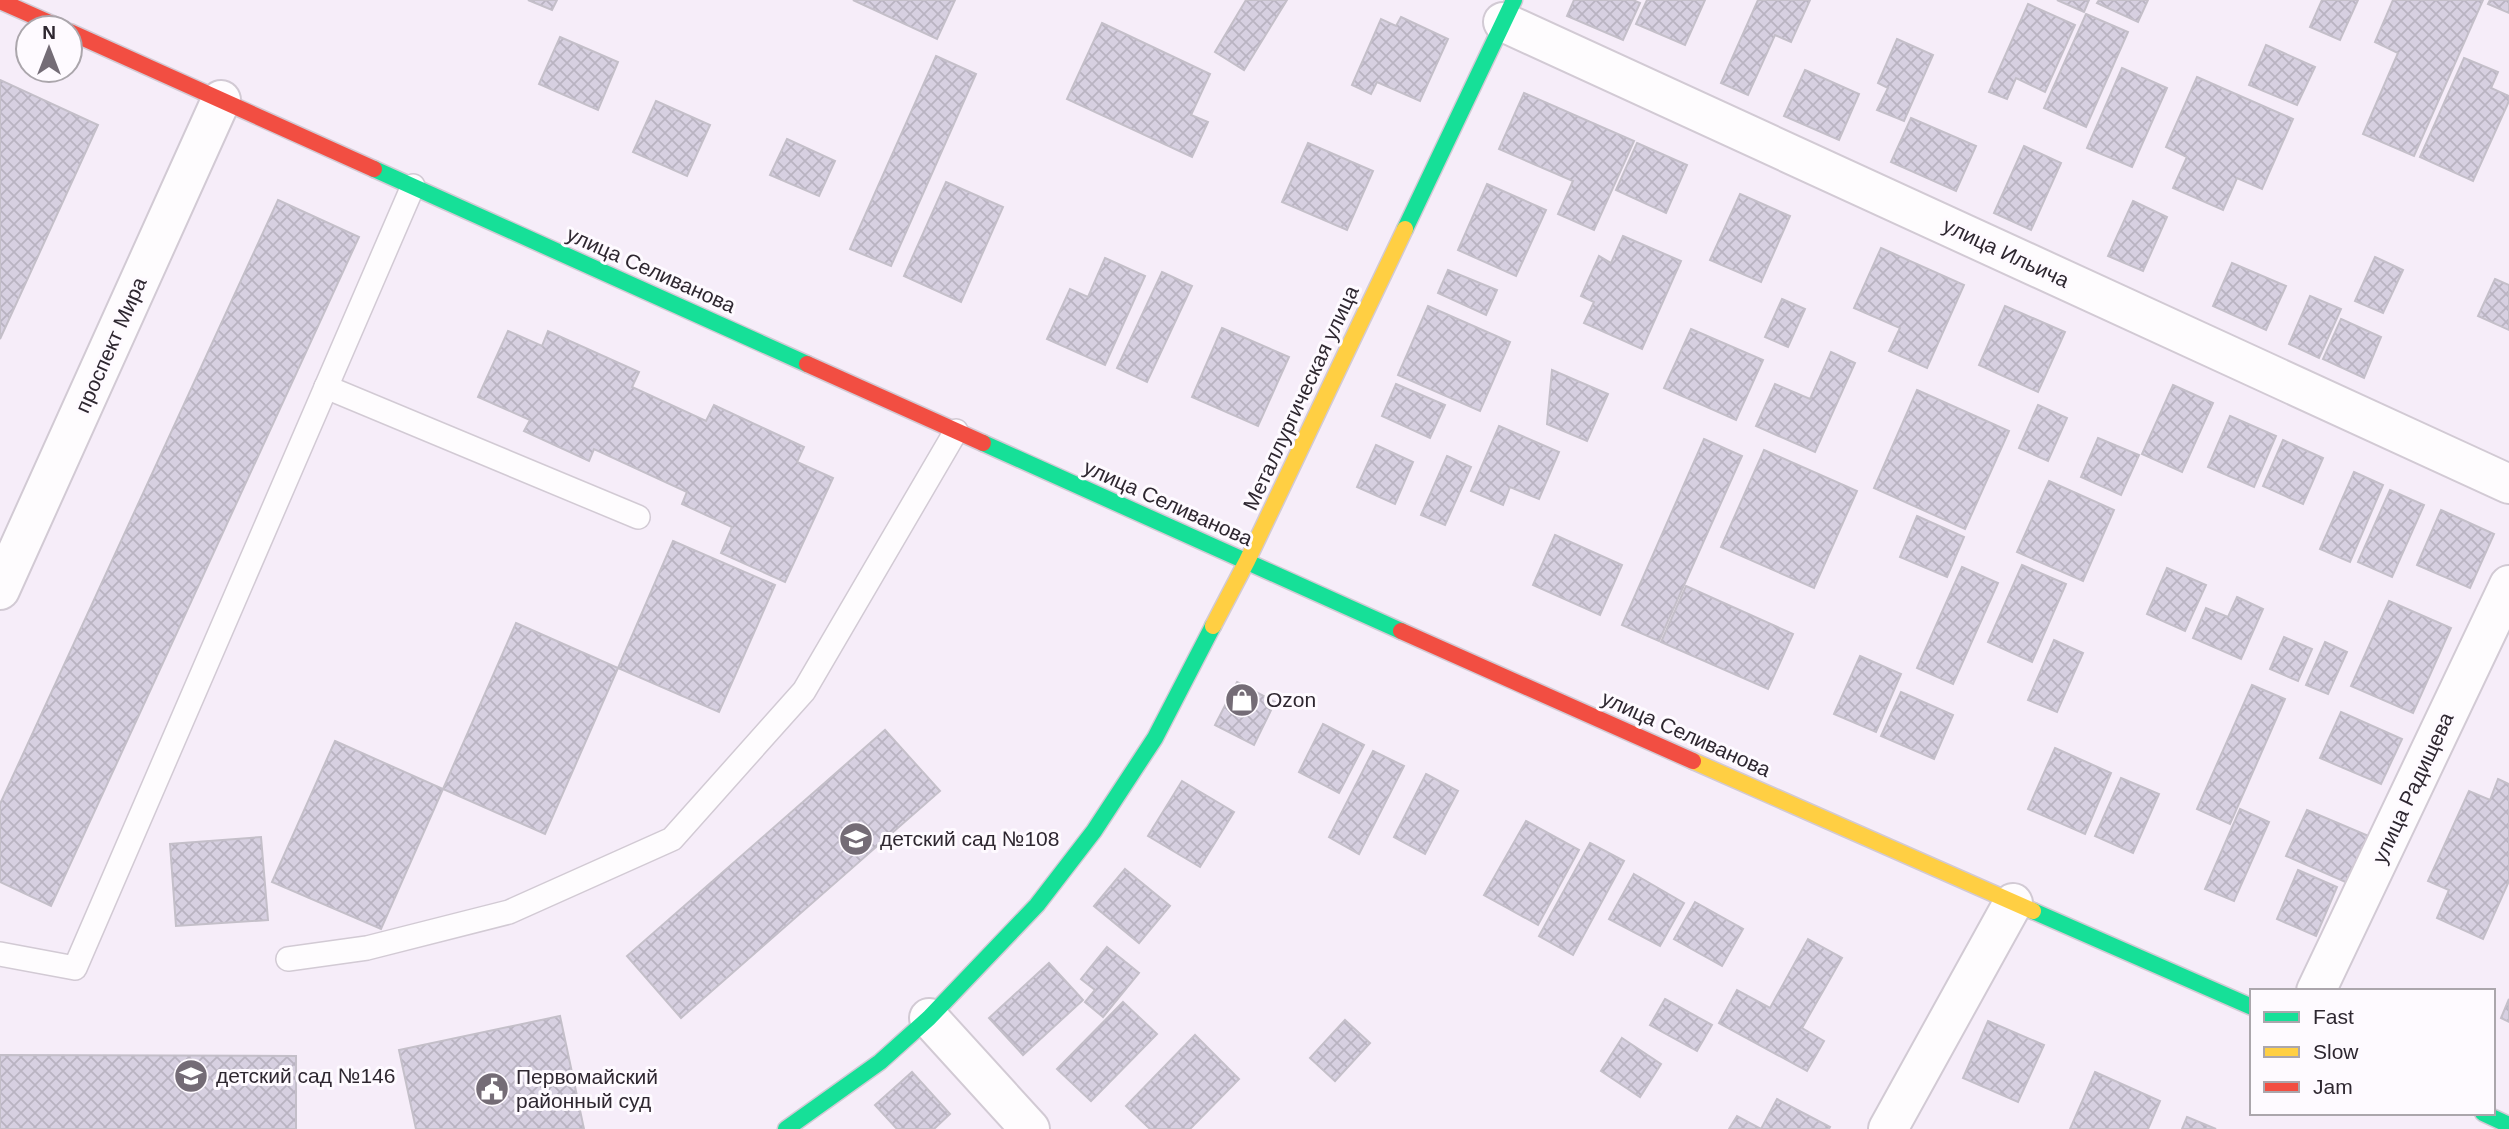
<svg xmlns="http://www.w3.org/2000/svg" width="2509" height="1129" viewBox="0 0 2509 1129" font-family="Arial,sans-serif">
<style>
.building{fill:url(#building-cross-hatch);stroke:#c4bfc9;stroke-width:2}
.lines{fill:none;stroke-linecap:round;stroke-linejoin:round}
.lane-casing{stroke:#d2cad4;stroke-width:26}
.street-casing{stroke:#d2cad4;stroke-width:42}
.fast-casing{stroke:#d2cad4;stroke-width:19}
.slow-casing{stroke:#d2cad4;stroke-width:19}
.jam-casing{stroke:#d2cad4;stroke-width:19}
.lane{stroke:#fefcfe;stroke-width:23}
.street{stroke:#fefcfe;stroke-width:38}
.fast{stroke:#16e098;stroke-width:16}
.slow{stroke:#ffcf43;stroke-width:16}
.jam{stroke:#f24e42;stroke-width:16}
.labels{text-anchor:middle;stroke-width:6;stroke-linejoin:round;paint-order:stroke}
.street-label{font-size:21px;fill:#2e2730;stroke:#fefaff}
.poi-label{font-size:21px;fill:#2e2730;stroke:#fefaff;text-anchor:start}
</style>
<defs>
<pattern id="building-cross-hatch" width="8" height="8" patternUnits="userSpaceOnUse" patternTransform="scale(1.75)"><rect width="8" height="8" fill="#d7d0e1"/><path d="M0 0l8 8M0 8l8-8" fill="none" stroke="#b9b3c1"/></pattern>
</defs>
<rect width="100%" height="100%" fill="#f6edf9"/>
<!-- building -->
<g class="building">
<path d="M528,0H557L552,10Z"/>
<path d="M853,0H955L937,39Z"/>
<path d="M1246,0H1287L1244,70L1215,52Z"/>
<path d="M1574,0H1633L1640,3L1623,40L1567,16Z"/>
<path d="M1647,0H1705L1685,45L1636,24Z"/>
<path d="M1758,0H1810L1791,42L1775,35L1748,95L1721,83Z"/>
<path d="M2057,0H2089L2084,12Z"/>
<path d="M2099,0H2148L2138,22L2097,3Z"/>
<path d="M2322,0H2358L2340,40L2310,27Z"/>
<path d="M2393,0H2483L2414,156L2363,134L2398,53L2375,42Z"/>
<path d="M2490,0H2509V13L2488,4Z"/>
<path d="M2028,4L2075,25L2045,92L2016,78L2007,99L1989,92Z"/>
<path d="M2086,14L2128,32L2086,127L2044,108Z"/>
<path d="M1401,17L1448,39L1420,101L1377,82L1371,94L1352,85L1381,19L1396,26Z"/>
<path d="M1102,23L1210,74L1191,115L1208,122L1192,157L1067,99Z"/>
<path d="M560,37L618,62L598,110L539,84Z"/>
<path d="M1897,39L1933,55L1904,121L1877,110L1888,88L1878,83Z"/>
<path d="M2266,45L2315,67L2297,105L2249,85Z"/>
<path d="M936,56L976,74L891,266L850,249Z"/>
<path d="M2464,58L2498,72L2491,88L2509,96V101L2473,181L2420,157Z"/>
<path d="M2122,68L2167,88L2132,167L2087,148Z"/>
<path d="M1805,70L1859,94L1839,140L1784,116Z"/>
<path d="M2197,77L2293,119L2262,189L2237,178L2223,210L2173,188L2187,157L2166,147Z"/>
<path d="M0,80L98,125L0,339Z"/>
<path d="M1524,93L1634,141L1594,230L1558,214L1573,181L1499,149Z"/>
<path d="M656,101L710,125L687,176L633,152Z"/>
<path d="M1911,118L1976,146L1956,191L1891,162Z"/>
<path d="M787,139L835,161L819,196L770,175Z"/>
<path d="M1308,143L1373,171L1347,230L1282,202Z"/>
<path d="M1637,143L1687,165L1666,213L1616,190Z"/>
<path d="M2024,146L2061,163L2031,230L1994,213Z"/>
<path d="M946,182L1003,207L961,302L904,276Z"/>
<path d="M1487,184L1546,210L1516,276L1458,250Z"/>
<path d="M1740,194L1790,216L1761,282L1710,260Z"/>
<path d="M278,200L359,237L51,906L0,882V804Z"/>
<path d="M2133,201L2167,217L2143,271L2108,256Z"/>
<path d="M1623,236L1681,261L1642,349L1584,323L1594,302L1581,296L1599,256L1611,263Z"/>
<path d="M1881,248L1964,285L1927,368L1889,351L1900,328L1854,308Z"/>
<path d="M2375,257L2403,270L2383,313L2355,301Z"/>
<path d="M1105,258L1145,276L1105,365L1047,339L1070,289L1088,297Z"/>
<path d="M2232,263L2286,286L2266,330L2213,306Z"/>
<path d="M1448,270L1497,290L1486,315L1438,293Z"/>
<path d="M1162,272L1192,286L1147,382L1117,368Z"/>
<path d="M2495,279L2509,285V330L2478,316Z"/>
<path d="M2310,296L2341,309L2319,358L2289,344Z"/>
<path d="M1782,299L1805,309L1788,347L1765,337Z"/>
<path d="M1428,306L1510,342L1480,411L1398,375Z"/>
<path d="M2005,306L2065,332L2038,392L1979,365Z"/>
<path d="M2341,319L2381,337L2364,378L2323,359Z"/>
<path d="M1222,328L1289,357L1258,426L1192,397Z"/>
<path d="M1691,329L1763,360L1736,420L1664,388Z"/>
<path d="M508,331L542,346L548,331L639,372L632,387L706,421L714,405L804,447L797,462L833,478L785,582L721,553L732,527L682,504L687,492L594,449L589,461L524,431L530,420L478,397Z"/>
<path d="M1831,352L1855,363L1815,452L1756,426L1775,384L1810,399Z"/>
<path d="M1552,370L1608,394L1587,441L1547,424Z"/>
<path d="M1396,384L1445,405L1430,438L1382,416Z"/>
<path d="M2173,385L2213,403L2182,472L2142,454Z"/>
<path d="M1917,390L2009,431L1965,529L1874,488Z"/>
<path d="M2038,405L2067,418L2048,461L2019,448Z"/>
<path d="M2230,416L2276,436L2254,487L2208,467Z"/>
<path d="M1499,426L1559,452L1539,499L1510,487L1503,505L1471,491Z"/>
<path d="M2098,438L2139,455L2121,495L2081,477Z"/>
<path d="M1704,439L1742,456L1659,641L1622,625Z"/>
<path d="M2283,440L2323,458L2303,504L2263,486Z"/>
<path d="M1376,445L1413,462L1395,504L1357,487Z"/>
<path d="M1764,450L1857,491L1814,588L1721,547Z"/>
<path d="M1447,456L1471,467L1445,525L1421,515Z"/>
<path d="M2354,472L2383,485L2350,562L2320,549Z"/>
<path d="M2049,481L2114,510L2083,581L2017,552Z"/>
<path d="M2390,490L2424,505L2392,577L2358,562Z"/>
<path d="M2441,510L2494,534L2470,588L2417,565Z"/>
<path d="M1917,516L1964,537L1947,577L1900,557Z"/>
<path d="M1555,535L1622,565L1600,615L1533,585Z"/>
<path d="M673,541L775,585L719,712L618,668Z"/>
<path d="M2022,565L2066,584L2032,662L1988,642Z"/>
<path d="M1962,567L1998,583L1953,684L1917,668Z"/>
<path d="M2167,568L2206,585L2185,631L2147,614Z"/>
<path d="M1686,586L1793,634L1768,689L1661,642Z"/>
<path d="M2237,597L2263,609L2241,659L2193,638L2206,608L2228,617Z"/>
<path d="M2389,601L2451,628L2413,713L2351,686Z"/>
<path d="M516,623L618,668L545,834L443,789Z"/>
<path d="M2284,637L2312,649L2298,681L2270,669Z"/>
<path d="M2054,640L2083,653L2057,712L2028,700Z"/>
<path d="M2325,642L2347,652L2328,694L2306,685Z"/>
<path d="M1860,656L1901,674L1876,732L1834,714Z"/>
<path d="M1237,682L1275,702L1254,745L1215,725Z"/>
<path d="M2252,685L2285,699L2230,824L2197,809Z"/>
<path d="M1901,692L1953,715L1934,759L1881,736Z"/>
<path d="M2341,712L2402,739L2381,784L2320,758Z"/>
<path d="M1323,724L1364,745L1339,793L1299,772Z"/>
<path d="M885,730L940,791L681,1018L627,956Z"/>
<path d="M335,741L443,789L381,929L272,882Z"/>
<path d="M2055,748L2111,773L2085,834L2028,809Z"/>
<path d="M1373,751L1404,766L1359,854L1329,837Z"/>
<path d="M1426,774L1458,791L1425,854L1394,837Z"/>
<path d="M2121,778L2159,794L2133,853L2095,836Z"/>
<path d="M2498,779L2509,784V881L2483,939L2437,918L2449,890L2428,881L2469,791L2490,800Z"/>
<path d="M1182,781L1234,812L1200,867L1148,836Z"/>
<path d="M2240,809L2269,822L2234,901L2205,889Z"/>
<path d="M2307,810L2371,837L2350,884L2286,856Z"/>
<path d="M1526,821L1579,850L1538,925L1484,895Z"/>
<path d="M261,837L268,920L176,926L170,844Z"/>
<path d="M1590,843L1624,861L1573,955L1539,936Z"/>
<path d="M1125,869L1170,906L1139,943L1094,906Z"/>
<path d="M2298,870L2337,887L2316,936L2277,919Z"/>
<path d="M1634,874L1684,903L1660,946L1609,919Z"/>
<path d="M1695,902L1743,929L1722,966L1674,939Z"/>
<path d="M1808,939L1842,958L1802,1028L1824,1041L1807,1071L1719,1023L1737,990L1770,1008Z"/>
<path d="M1107,947L1139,973L1103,1017L1085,1002L1095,990L1081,979Z"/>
<path d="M1049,963L1083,1000L1023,1055L989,1018Z"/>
<path d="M1665,999L1712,1025L1697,1051L1650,1025Z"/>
<path d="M2509,999V1022L2501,1018Z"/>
<path d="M1123,1002L1157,1034L1091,1101L1057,1069Z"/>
<path d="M560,1016L584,1129H416L399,1050Z"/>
<path d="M1345,1020L1370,1043L1335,1081L1310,1058Z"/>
<path d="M1988,1021L2044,1045L2018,1102L1963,1078Z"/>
<path d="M1195,1035L1239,1079L1190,1129H1150L1126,1106Z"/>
<path d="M1622,1038L1661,1064L1640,1097L1601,1071Z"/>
<path d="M0,1055L296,1056V1129H0Z"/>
<path d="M912,1072L950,1114L934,1129H897L875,1105Z"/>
<path d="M2095,1072L2160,1101L2148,1129H2070Z"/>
<path d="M1777,1099L1830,1127L1829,1129H1729L1737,1116L1761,1129Z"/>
<path d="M2187,1117L2216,1129H2182Z"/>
</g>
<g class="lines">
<!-- lane casing -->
<g class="lane-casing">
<g id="lane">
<path d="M326,387L638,517"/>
<path d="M0,954L75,968L413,186"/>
<path d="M288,959L367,948L509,912L672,839L804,691L956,431"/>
</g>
</g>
<!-- street casing -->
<g class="street-casing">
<g id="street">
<path d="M1503,22L2509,484"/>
<path d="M0,590L221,100"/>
<path d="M2316,991L2509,585"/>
<path d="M929,1018L1030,1129"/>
<path d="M1888,1129L2013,903"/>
</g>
</g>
<!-- fast casing -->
<g class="fast-casing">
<g id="fast">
<path d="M374,169L807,364"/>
<path d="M1405,229L1514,0"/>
<path d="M983,443L1401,631"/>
<path d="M2033,911L2252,1007"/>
<path d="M2483,1113L2509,1125"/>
<path d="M786,1129L880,1062L929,1018L1037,905L1094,831L1155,738L1213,626"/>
</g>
</g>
<!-- slow casing -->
<g class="slow-casing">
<g id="slow">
<path d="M1213,626L1247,561L1405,229"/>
<path d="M1693,761L2033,911"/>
</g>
</g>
<!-- jam casing -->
<g class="jam-casing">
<g id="jam">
<path d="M0,1L61,28"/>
<path d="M70,32L374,169"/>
<path d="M807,364L983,443"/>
<path d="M1401,631L1693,761"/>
</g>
</g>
<!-- lane -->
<use href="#lane" class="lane"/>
<!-- street -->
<use href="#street" class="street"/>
<!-- fast -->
<use href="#fast" class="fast"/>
<!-- slow -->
<use href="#slow" class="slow"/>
<!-- jam -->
<use href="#jam" class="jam"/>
</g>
<!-- icons -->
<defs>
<g id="shop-disc" transform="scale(1.75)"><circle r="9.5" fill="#746c76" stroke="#fefaff"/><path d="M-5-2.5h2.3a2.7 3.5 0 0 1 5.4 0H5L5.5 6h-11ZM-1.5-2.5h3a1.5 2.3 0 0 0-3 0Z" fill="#fff"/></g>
<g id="school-disc" transform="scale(1.75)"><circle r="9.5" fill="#746c76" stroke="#fefaff"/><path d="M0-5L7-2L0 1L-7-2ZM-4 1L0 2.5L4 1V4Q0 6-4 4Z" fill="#fff"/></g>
<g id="civic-disc" transform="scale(1.75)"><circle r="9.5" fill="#746c76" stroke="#fefaff"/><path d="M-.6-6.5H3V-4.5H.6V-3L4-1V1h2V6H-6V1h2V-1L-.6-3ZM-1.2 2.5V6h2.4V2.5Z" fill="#fff"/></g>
</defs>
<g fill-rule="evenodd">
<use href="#shop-disc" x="1242" y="700"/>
<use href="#school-disc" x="856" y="839"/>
<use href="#school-disc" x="191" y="1076"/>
<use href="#civic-disc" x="492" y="1089"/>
</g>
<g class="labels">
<!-- street labels -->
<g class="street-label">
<text transform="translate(2006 253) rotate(25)" y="7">улица Ильича</text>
<text transform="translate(651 270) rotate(24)" y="7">улица Селиванова</text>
<text transform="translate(111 345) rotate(-66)" y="7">проспект Мира</text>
<text transform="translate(1301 398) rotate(-65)" y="7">Металлургическая улица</text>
<text transform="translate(1168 503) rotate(24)" y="7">улица Селиванова</text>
<text transform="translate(1686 734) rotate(24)" y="7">улица Селиванова</text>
<text transform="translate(2413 788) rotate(-65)" y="7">улица Радищева</text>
</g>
<!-- poi labels -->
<g class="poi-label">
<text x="1266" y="707">Ozon</text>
<text x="880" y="846">детский сад №108</text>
<text x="216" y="1083">детский сад №146</text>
<text x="516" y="1084">Первомайский<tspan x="516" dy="24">районный суд</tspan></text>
</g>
</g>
<!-- legend -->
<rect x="2250" y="989" width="245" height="126" fill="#fefaff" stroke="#aba6ac" stroke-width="2"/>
<rect x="2264" y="1012" width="35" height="10" fill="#16e098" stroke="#aba6ac" stroke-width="2"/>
<text x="2313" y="1024" font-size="21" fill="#2e2730">Fast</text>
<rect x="2264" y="1047" width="35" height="10" fill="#ffcf43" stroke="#aba6ac" stroke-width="2"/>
<text x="2313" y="1059" font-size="21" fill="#2e2730">Slow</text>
<rect x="2264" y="1082" width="35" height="10" fill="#f24e42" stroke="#aba6ac" stroke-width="2"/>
<text x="2313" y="1094" font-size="21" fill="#2e2730">Jam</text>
<!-- north arrow -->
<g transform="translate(49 49)"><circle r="33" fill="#fefaff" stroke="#aba6ac" stroke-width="2"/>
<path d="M0-5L12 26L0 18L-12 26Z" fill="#746c76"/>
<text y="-10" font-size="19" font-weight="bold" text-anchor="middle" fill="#2e2730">N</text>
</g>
</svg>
